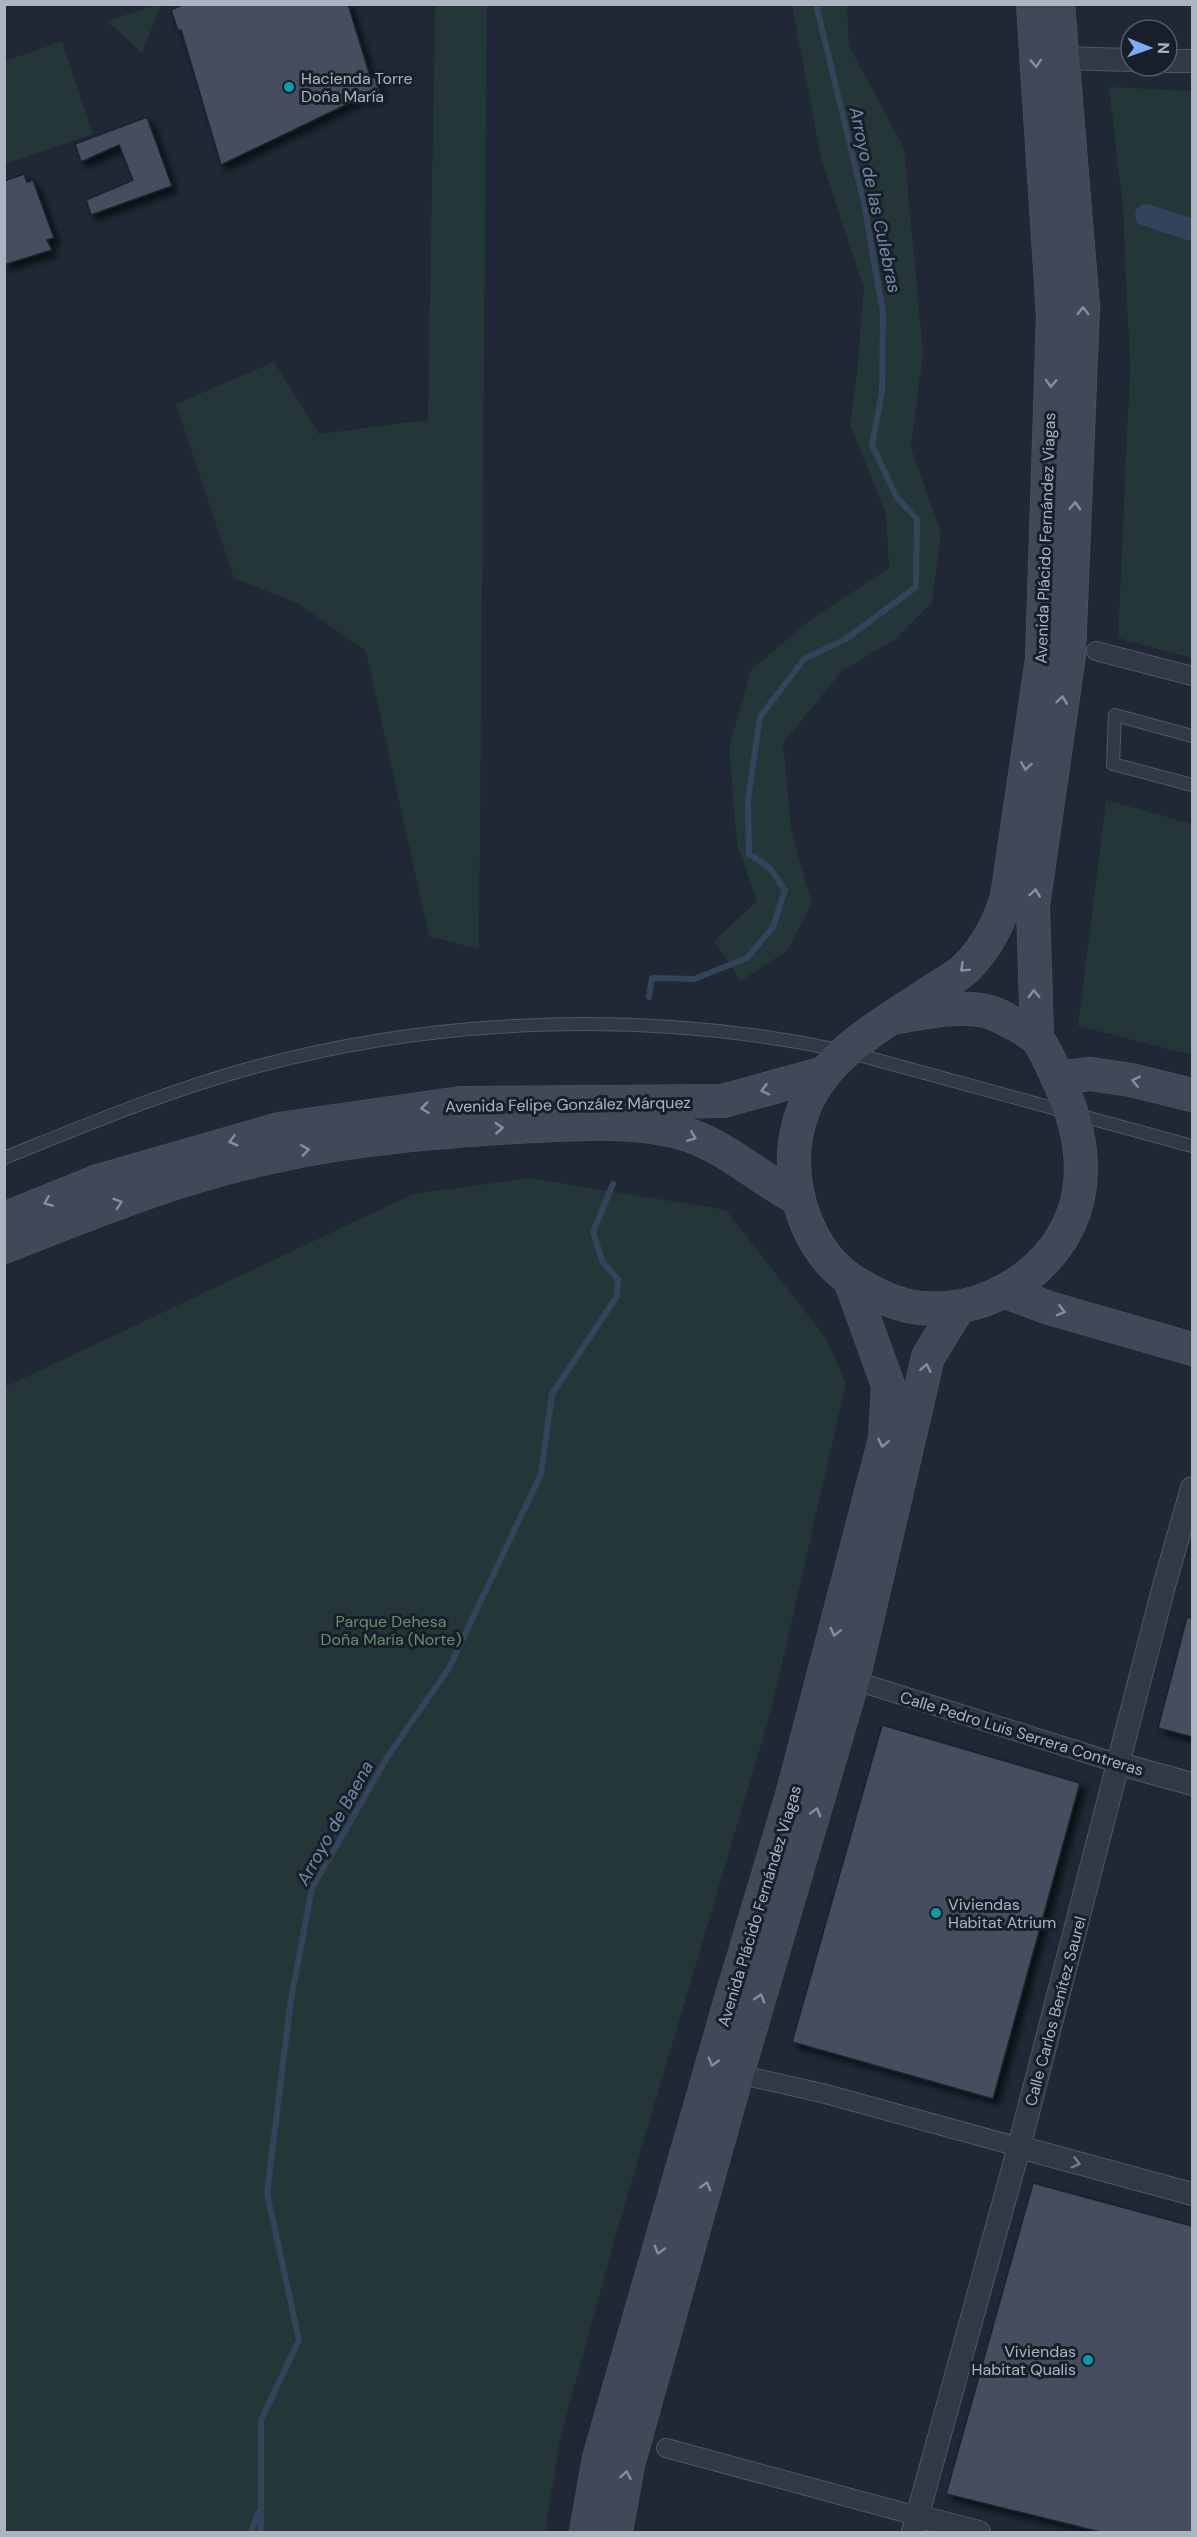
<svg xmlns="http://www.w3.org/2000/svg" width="1197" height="2537" viewBox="0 0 1197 2537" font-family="'DM Sans',sans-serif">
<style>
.green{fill:#243637}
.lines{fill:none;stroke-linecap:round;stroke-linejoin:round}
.stream{stroke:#33435b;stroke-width:6}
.canal{stroke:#33435b;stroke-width:22}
.building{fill:#454e5e;stroke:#1a212b;stroke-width:1.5;filter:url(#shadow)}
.service-casing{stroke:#505763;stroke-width:14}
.pedestrian-casing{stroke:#505763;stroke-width:20}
.minor-casing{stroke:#505763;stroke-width:24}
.secondary-casing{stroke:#505763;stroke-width:34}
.service{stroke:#323945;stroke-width:12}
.pedestrian{stroke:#323945;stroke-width:18}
.minor{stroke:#323945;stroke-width:22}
.secondary{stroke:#404958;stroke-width:33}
.oneway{stroke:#868f9d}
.oneway2{stroke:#757d8a}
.culture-dot{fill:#0f9aa8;stroke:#181f29;stroke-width:2}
.labels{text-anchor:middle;stroke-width:6;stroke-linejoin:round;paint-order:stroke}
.poi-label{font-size:16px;fill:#acb4c2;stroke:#181f29;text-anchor:start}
.street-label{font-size:16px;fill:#acb4c2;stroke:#181f29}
.park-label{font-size:16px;fill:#659170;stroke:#181f29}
.water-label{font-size:18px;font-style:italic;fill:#748aaa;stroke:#181f29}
</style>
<defs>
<filter id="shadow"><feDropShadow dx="5.5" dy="5.5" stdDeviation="3" flood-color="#0009"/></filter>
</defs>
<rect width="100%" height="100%" fill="#1f2834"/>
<!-- green -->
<g class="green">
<path d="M159,4L161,5L142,53L107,21Z"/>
<path d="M435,5H487L479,949L429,936L366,651L297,603L234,578L176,404L274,362L319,434L428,420Z"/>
<path d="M792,5H847L849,46L904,148L923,353L911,448L941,533L932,602L896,639L843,670L783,743L792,834L812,903L788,950L741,981L714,941L757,901L737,844L729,748L751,670L810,620L889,568L886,514L850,425L856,382L864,289L821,158Z"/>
<path d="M62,41L93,134L5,164V61Z"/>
<path d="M1109,87L1192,91V658L1118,638L1130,369L1123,208Z"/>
<path d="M1106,800L1192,824V1055L1078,1026Z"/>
<path d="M530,1178L726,1210L826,1338L846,1383L772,1707L617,2231L561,2435L545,2532H5V1387L413,1194Z"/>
</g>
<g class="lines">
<!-- stream -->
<g class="stream">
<path d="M649,997L652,978L694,979L747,958L773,927L785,890L770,868L749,854L748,800L760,717L804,659L846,639L916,587L917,519L897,498L872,445L882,392L883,313L864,203L816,4"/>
<path d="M251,2532L258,2513"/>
<path d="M261,2532V2420L299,2340L267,2193L291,1999L312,1888L388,1756L449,1668L541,1474L552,1394L617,1296L618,1279L603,1263L593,1232L613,1184"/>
</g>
<!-- canal -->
<path class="canal" d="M1146,215L1192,230"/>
</g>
<!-- building -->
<g class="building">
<path d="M184,4H348L371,79L375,77L381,95L365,100L364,96L221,165L181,30L178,31L171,10Z"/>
<path d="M147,117L172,186L91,215L86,200L133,180L119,145L81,162L75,144Z"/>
<path d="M24,174L27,182L33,180L54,238L47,240L52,250L4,265V181Z"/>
<path d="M1187,1617L1192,1618V1737L1158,1728Z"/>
<path d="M882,1725L1080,1783L993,2099L792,2042Z"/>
<path d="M1033,2183L1192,2226V2532H1100L946,2494Z"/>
</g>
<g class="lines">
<!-- service casing -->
<g class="service-casing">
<g id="service">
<path d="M1192,736L1115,715L1113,764L1192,785"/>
<path d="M4,1158C86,1125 167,1091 251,1068C440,1016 653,1010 844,1051L1192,1146"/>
</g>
</g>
<!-- pedestrian casing -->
<g class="pedestrian-casing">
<g id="pedestrian">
<path d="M1096,651L1192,676"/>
<path d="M853,1680L1120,1764"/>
<path d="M737,2074L822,2093L1019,2147"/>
<path d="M666,2448L917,2516"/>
</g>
</g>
<!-- minor casing -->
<g class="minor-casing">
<g id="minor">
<path d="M1064,58L1131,60"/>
<path d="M1167,61H1192"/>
<path d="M1120,1764L1192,1784"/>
<path d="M1019,2147L1192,2194"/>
<path d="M917,2516L979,2532"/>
<path d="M913,2532L1019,2147L1164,1586L1192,1488"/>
</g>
</g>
<!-- secondary casing -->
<g class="secondary-casing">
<g id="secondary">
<path d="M892,1018C921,1013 962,1004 990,1012C999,1015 1033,1033 1038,1040C1046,1051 1052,1066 1058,1079C1074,1113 1084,1147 1080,1185C1072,1261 994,1315 922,1308C897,1306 876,1295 856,1283C810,1256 789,1193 795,1143C805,1064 870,1033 929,993C941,985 956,978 966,968C985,949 999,923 1007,897L1042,659L1053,316L1033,4"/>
<path d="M1037,1037L1033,906L1069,655L1083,307L1058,4"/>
<path d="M1057,1078L1090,1074L1131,1080L1192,1095"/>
<path d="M4,1219L98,1181L279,1129L461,1103L723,1101L821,1074"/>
<path d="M4,1247C95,1211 188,1173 285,1154C360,1138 438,1132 515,1127C569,1124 630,1119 682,1133C725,1145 758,1178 797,1198"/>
<path d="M1006,1292L1049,1308L1192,1349"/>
<path d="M586,2532L599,2458L731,1999L793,1792L885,1439L888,1385L850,1280"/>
<path d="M616,2532L628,2465L737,2074L853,1680L928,1357L958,1308"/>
</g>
</g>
<!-- service -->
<use href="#service" class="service"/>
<!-- pedestrian -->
<use href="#pedestrian" class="pedestrian"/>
<!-- minor -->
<use href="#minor" class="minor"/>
<!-- secondary -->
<use href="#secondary" class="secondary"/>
</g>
<!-- one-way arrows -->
<defs><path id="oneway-chevron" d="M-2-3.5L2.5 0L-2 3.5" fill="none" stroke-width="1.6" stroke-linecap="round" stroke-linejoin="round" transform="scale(1.5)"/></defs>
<g class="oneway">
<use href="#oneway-chevron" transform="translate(1036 63) rotate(86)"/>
<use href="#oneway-chevron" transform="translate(1083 311) rotate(-90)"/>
<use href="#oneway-chevron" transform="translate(1051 383) rotate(92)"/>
<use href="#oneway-chevron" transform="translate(1075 506) rotate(-88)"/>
<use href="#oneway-chevron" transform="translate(1062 700) rotate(-82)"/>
<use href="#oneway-chevron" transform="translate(1026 766) rotate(98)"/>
<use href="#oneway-chevron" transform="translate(1035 893) rotate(-82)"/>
<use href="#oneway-chevron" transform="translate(964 968) rotate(137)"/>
<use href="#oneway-chevron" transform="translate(1034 994) rotate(-91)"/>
<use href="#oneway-chevron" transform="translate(1136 1081) rotate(-168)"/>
<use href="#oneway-chevron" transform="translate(765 1090) rotate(165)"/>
<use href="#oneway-chevron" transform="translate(425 1108) rotate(173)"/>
<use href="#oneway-chevron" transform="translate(499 1128) rotate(-3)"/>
<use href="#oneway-chevron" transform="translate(692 1137) rotate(22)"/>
<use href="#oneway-chevron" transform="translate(233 1141) rotate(165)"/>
<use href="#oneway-chevron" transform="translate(305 1150) rotate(-8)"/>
<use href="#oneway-chevron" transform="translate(48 1202) rotate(158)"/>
<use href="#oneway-chevron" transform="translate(118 1203) rotate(-18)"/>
<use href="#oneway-chevron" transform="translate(1061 1311) rotate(15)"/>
<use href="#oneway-chevron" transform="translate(926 1368) rotate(-78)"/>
<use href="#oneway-chevron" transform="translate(883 1443) rotate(101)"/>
<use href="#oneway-chevron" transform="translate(835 1632) rotate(104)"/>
<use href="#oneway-chevron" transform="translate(816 1812) rotate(-74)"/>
<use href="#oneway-chevron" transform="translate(760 1998) rotate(-73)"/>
<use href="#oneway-chevron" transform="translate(713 2062) rotate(106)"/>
<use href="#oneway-chevron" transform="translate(706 2186) rotate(-74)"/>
<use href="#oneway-chevron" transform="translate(659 2250) rotate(106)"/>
<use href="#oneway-chevron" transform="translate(626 2475) rotate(-80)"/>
</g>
<use class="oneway2" href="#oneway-chevron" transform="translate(1076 2163) rotate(15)"/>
<!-- markers -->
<g class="culture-dot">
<circle cx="289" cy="87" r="6"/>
<circle cx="936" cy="1913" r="6"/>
<circle cx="1088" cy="2360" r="6"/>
</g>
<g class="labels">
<!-- poi labels -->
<g class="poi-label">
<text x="301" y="84">Hacienda Torre<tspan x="301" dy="18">Doña María</tspan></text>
<text x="948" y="1910">Viviendas<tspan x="948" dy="18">Habitat Atrium</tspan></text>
<text x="1076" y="2357" text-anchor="end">Viviendas<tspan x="1076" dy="18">Habitat Qualis</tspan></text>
</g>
<!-- street labels -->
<g class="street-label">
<text transform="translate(1045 538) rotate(-88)" y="6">Avenida Plácido Fernández Viagas</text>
<text transform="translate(568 1104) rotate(-1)" y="6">Avenida Felipe González Márquez</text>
<text transform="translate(1022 1733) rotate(17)" y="6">Calle Pedro Luis Serrera Contreras</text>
<text transform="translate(759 1906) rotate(-73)" y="6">Avenida Plácido Fernández Viagas</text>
<text transform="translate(1055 2011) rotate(-75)" y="6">Calle Carlos Benítez Saurel</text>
</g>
<!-- park labels -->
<g class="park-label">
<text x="391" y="1627">Parque Dehesa<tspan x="391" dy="18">Doña María (Norte)</tspan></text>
</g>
<!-- water labels -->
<g class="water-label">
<text transform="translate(875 200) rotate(78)" y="6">Arroyo de las Culebras</text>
<text transform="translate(335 1823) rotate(-61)" y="6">Arroyo de Baena</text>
</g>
</g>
<!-- border -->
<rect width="1197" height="2537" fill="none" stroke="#acb4c2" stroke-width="12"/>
<!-- north arrow -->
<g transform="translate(1149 48) rotate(91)"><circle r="28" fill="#181f29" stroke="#535b66" stroke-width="1.5"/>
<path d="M0-4.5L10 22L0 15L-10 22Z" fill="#7faaf4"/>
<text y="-9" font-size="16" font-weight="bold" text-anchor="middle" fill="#acb4c2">N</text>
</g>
</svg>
